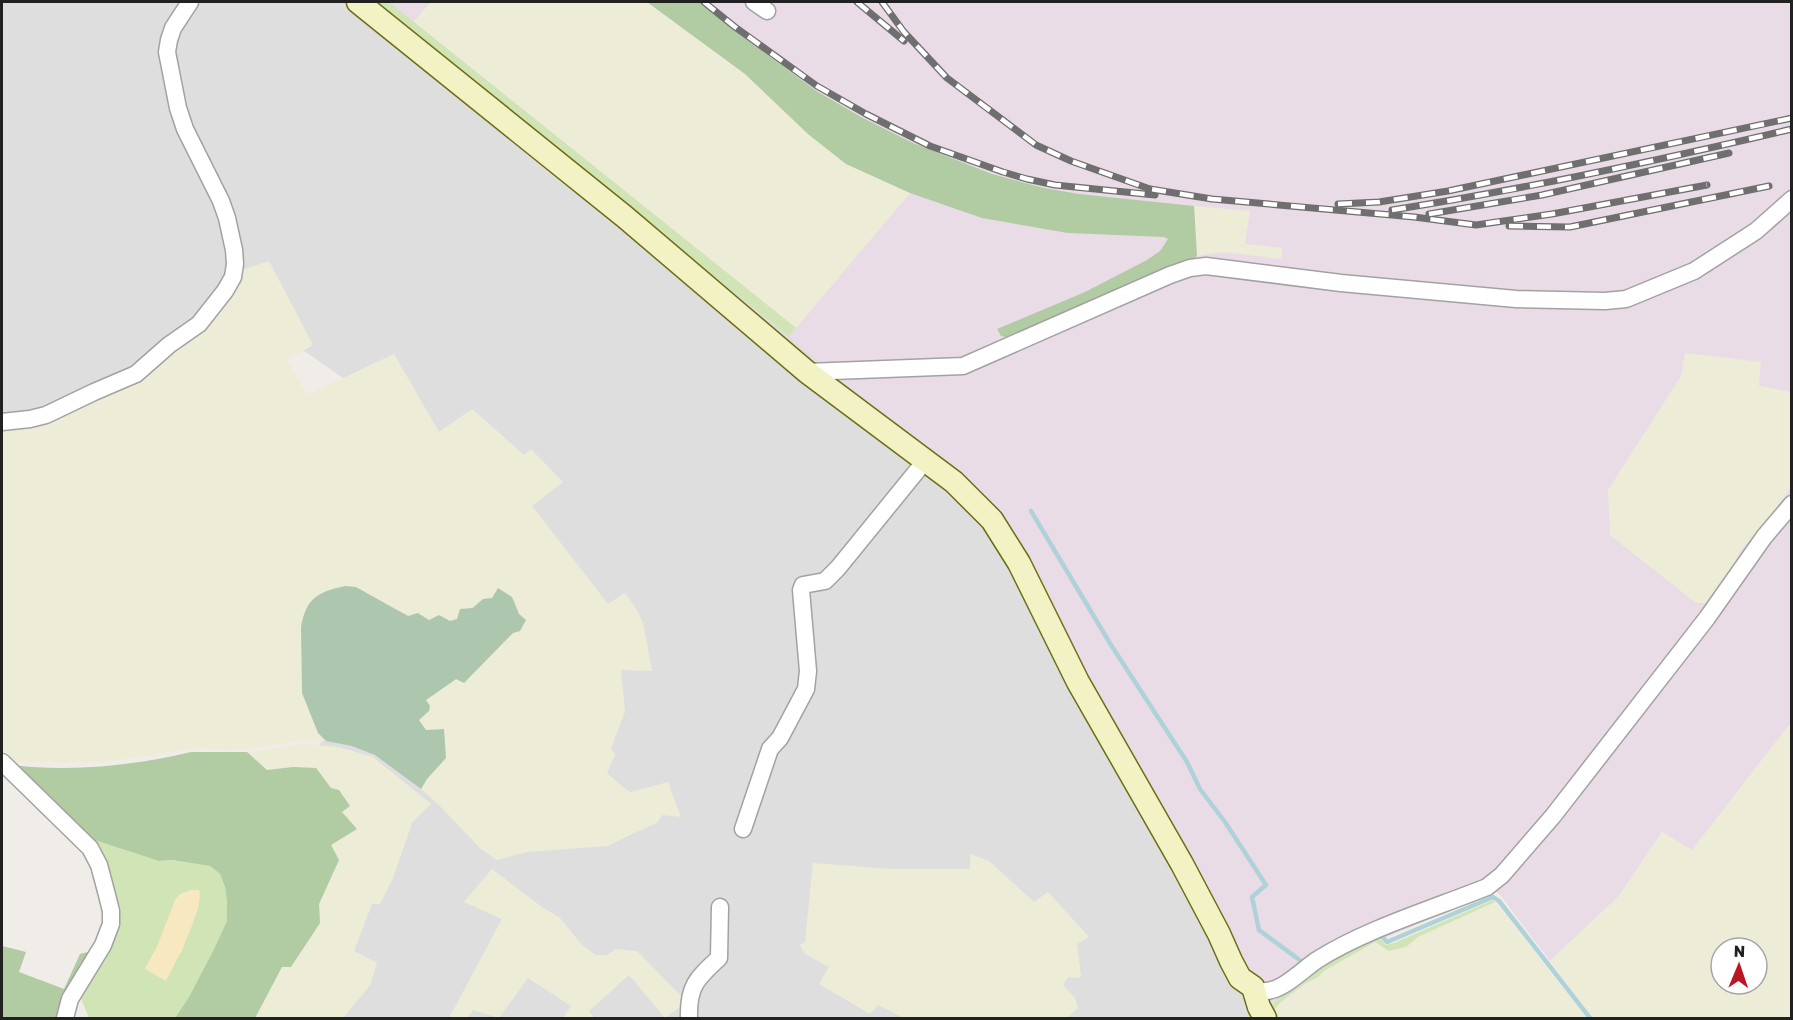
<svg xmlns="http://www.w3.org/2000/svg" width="1793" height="1020" viewBox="0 0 1793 1020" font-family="Rubik,sans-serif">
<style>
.residential{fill:#dfdede}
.industrial{fill:#e9dce7}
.farmland{fill:#ededd7;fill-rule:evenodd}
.grass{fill:#d0e4b6;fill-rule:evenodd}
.forest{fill:#b1cba3}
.sand{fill:#f7e8c0}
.cemetery{fill:#adc7af}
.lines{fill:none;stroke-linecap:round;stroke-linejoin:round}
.stream{stroke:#afd2d9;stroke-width:4.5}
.street-casing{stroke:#a2a2a2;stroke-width:19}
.secondary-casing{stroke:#6b6e12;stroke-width:25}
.street{stroke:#fff;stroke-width:16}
.secondary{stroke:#f3f2c4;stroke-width:22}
.rail-casing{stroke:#6f6f6f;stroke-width:7}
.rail{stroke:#fff;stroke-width:4.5;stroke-dasharray:14;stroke-linecap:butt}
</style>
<rect width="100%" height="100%" fill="#f0ede9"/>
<!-- residential -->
<path class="residential" d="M2,2H725L1312,741L1321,1018H193L304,771L480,474L270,327L2,423Z"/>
<!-- industrial -->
<g class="industrial">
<path d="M389,2H431L413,22Z"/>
<path d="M647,2H1791V726L1789,725L1692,851L1662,832L1619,896L1550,961L1501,896L1497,892L1492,893L1380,940L1378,936L1296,982L1273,1004L1243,967L1184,846L1081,662L988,506L950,471L789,336L910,193L846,164Z"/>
</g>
<!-- farmland -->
<g class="farmland">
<path d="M431,2H647L745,74L808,134L846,164L910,193L796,328L413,22Z"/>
<path d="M1194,206L1250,211L1245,244L1282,248V259L1223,252L1197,256Z"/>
<path d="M269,261L313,345L287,360L307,395L394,354L439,432L472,409L524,455L531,449L563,482L532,506L608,604L625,593L637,610L643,623L652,671L621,670L625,712L611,748L615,755L607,773L625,789L631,792L668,782L681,817L662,815L658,822L607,846L527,852L497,860L481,849L438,804L421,789L427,779L434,770L426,730L418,720L425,701L457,679L513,633L520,631L526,620L519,614L512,597L483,599L457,619L449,621L429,620L409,616L356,587L301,627L302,693L318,733L326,741L303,740L245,750L191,749L99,763L27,762L5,760L2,756V424L138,375L239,271Z"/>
<path d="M1685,353L1761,362L1759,386L1791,392V488L1755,534L1740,551L1730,573L1710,601L1703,603H1696L1610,535L1608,490L1681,376Z"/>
<path d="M1789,725L1792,726L1791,1018H1594L1550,961L1619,896L1662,832L1692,850ZM1721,948H1757V984H1721Z"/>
<path d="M303,744L339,747L373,757L431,804L412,823L393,878L380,904H372L354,951L377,963L370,985L343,1018H255L282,967L320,923L319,904L339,860L331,845L342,811L349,806L331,788L316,768L293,767L267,770L247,752Z"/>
<path d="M970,854L989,861L1034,902L1048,892L1089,937L1077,944L1081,976L1079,978L1069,977L1065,981L1064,986L1075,998L1078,1008L1067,1018H904L878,1005L870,1014L819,984L829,967L805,954L800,945L805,942L813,863L892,869H970Z"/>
<path d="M492,869L542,907L560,918L582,945L596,955H607L616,949L637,951L683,998L681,1006L665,1018L629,975L589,1011L594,1018H563L571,1006L528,978L499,1018L473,1010L467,1018H449L502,919L464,902Z"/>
<path d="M1495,902L1587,1018H1278L1273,1014L1276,1006L1305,984L1322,975L1324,971L1375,942L1379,946L1398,949L1406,947L1418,937Z"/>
</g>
<!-- grass -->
<g class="grass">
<path d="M369,2H389L796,328L789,336Z"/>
<path d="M82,836L159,861L172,860L210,866L220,874L225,887L227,902V921L214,949L189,997L175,1018H89L80,996L110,934ZM199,905L181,953L145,969L156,949Z"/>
<path d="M1493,900L1495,902L1418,937L1406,947L1389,951L1375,942L1324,971C1319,978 1311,980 1304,984C1293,991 1277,1002 1273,1014L1271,1009C1286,978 1348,951 1378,936L1386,945L1394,943Z"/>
</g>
<!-- forest -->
<g class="forest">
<path d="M647,2H700L747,40L818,92L863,118L913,143L992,174L1044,188L1079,194L1194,206L1197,256L1191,261L1006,337L1001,336L997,329L1085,292L1147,260L1160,251L1168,239L1164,237L1068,233L982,218L910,193L846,164L808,134L745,74Z"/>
<path d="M191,752H247L267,770L293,767L316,768L331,788L339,790L350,806L342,812L357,829L331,845L339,860L319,904L320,923L291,967H282L255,1018H175L189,997L214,949L227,921V902L225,887L220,874L210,866L172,860L159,861L82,836L11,765C71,772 132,766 191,752Z"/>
<path d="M2,946L26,952L19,972L64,989L80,954L95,950L61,1018H2Z"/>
</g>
<!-- sand -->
<path class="sand" d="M191,890H199C205,906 175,964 166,981L145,969L156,949L175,900L180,894Z"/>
<!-- cemetery -->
<path class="cemetery" d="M345,586L356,587L408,616L418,613L429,620L439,615L450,621L457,619L460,609L473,608L483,599L492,598L498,588L512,597L519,614L526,620L520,631L513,633L464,683L456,679L426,700L430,706L429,711L419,720L426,730L444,729L446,758L427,779L421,789L375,755L352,746L326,741L318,733L302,693L301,627C306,598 318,592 345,586Z"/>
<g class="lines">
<!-- stream -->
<g class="stream">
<path d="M1031,511L1111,645L1187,762L1200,789L1225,822L1266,885L1252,897L1259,930L1305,964"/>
<path d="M1379,933L1387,942L1493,897L1499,901L1590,1018"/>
</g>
<!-- street casing -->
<g class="street-casing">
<g id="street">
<path d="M754,2L767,11"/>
<path d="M807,372L963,366L1170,275L1190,268L1206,266L1341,283L1516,299L1605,301L1626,299L1694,271L1756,231L1792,199"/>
<path d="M2,422L30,419L46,415L94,392L136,374L169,345L199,324L225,291L233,277L235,264L234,250L227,218L221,201L185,129L178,108L167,52L169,40L173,28L190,2"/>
<path d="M2,762L90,848L99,865L107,895L111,911V924L103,945L70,999L65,1018"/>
<path d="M743,829L770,749L780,738L806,689L808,671L801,590L803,585L825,581L838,568L925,461"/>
<path d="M1253,987C1256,989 1259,991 1262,991C1281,993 1302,970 1317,960C1366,929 1432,909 1487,887L1502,875L1553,816L1707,618L1764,537L1792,504"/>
<path d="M689,1018C688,987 696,979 719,958L720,907"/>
</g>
</g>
<!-- secondary casing -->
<g class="secondary-casing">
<path id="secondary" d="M358,2L625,217L807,372L954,482L992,520L1019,563L1078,682L1182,864L1219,934L1231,961L1240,978L1253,987L1259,1007L1265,1018"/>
</g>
<!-- street -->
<use href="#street" class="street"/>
<!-- secondary -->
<use href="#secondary" class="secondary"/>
<!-- rail casing -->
<g class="rail-casing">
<g id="rail">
<path d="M704,2L735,27L817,86L866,114L930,146L1003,172L1027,179L1055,185L1155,195"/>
<path d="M857,2L904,41"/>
<path d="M882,2L904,32L947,78L1036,145L1071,161L1150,189L1212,199L1414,217L1476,225L1552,214L1707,185"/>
<path d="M1338,204L1379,202L1448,191L1792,118"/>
<path d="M1392,210C1526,189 1660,160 1792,129"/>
<path d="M1429,214L1542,195L1729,153"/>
<path d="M1509,226L1570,227L1769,186"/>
</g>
</g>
<!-- rail -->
<use href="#rail" class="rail"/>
</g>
<!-- border -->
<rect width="1793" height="1020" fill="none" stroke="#212121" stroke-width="6"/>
<!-- north arrow -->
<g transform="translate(1739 966) rotate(2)"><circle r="28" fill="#ffffff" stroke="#a6a6a6" stroke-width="1.5"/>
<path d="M0-4.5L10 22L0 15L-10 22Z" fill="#bb1723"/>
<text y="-9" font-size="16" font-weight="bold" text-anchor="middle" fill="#212121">N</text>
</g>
</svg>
